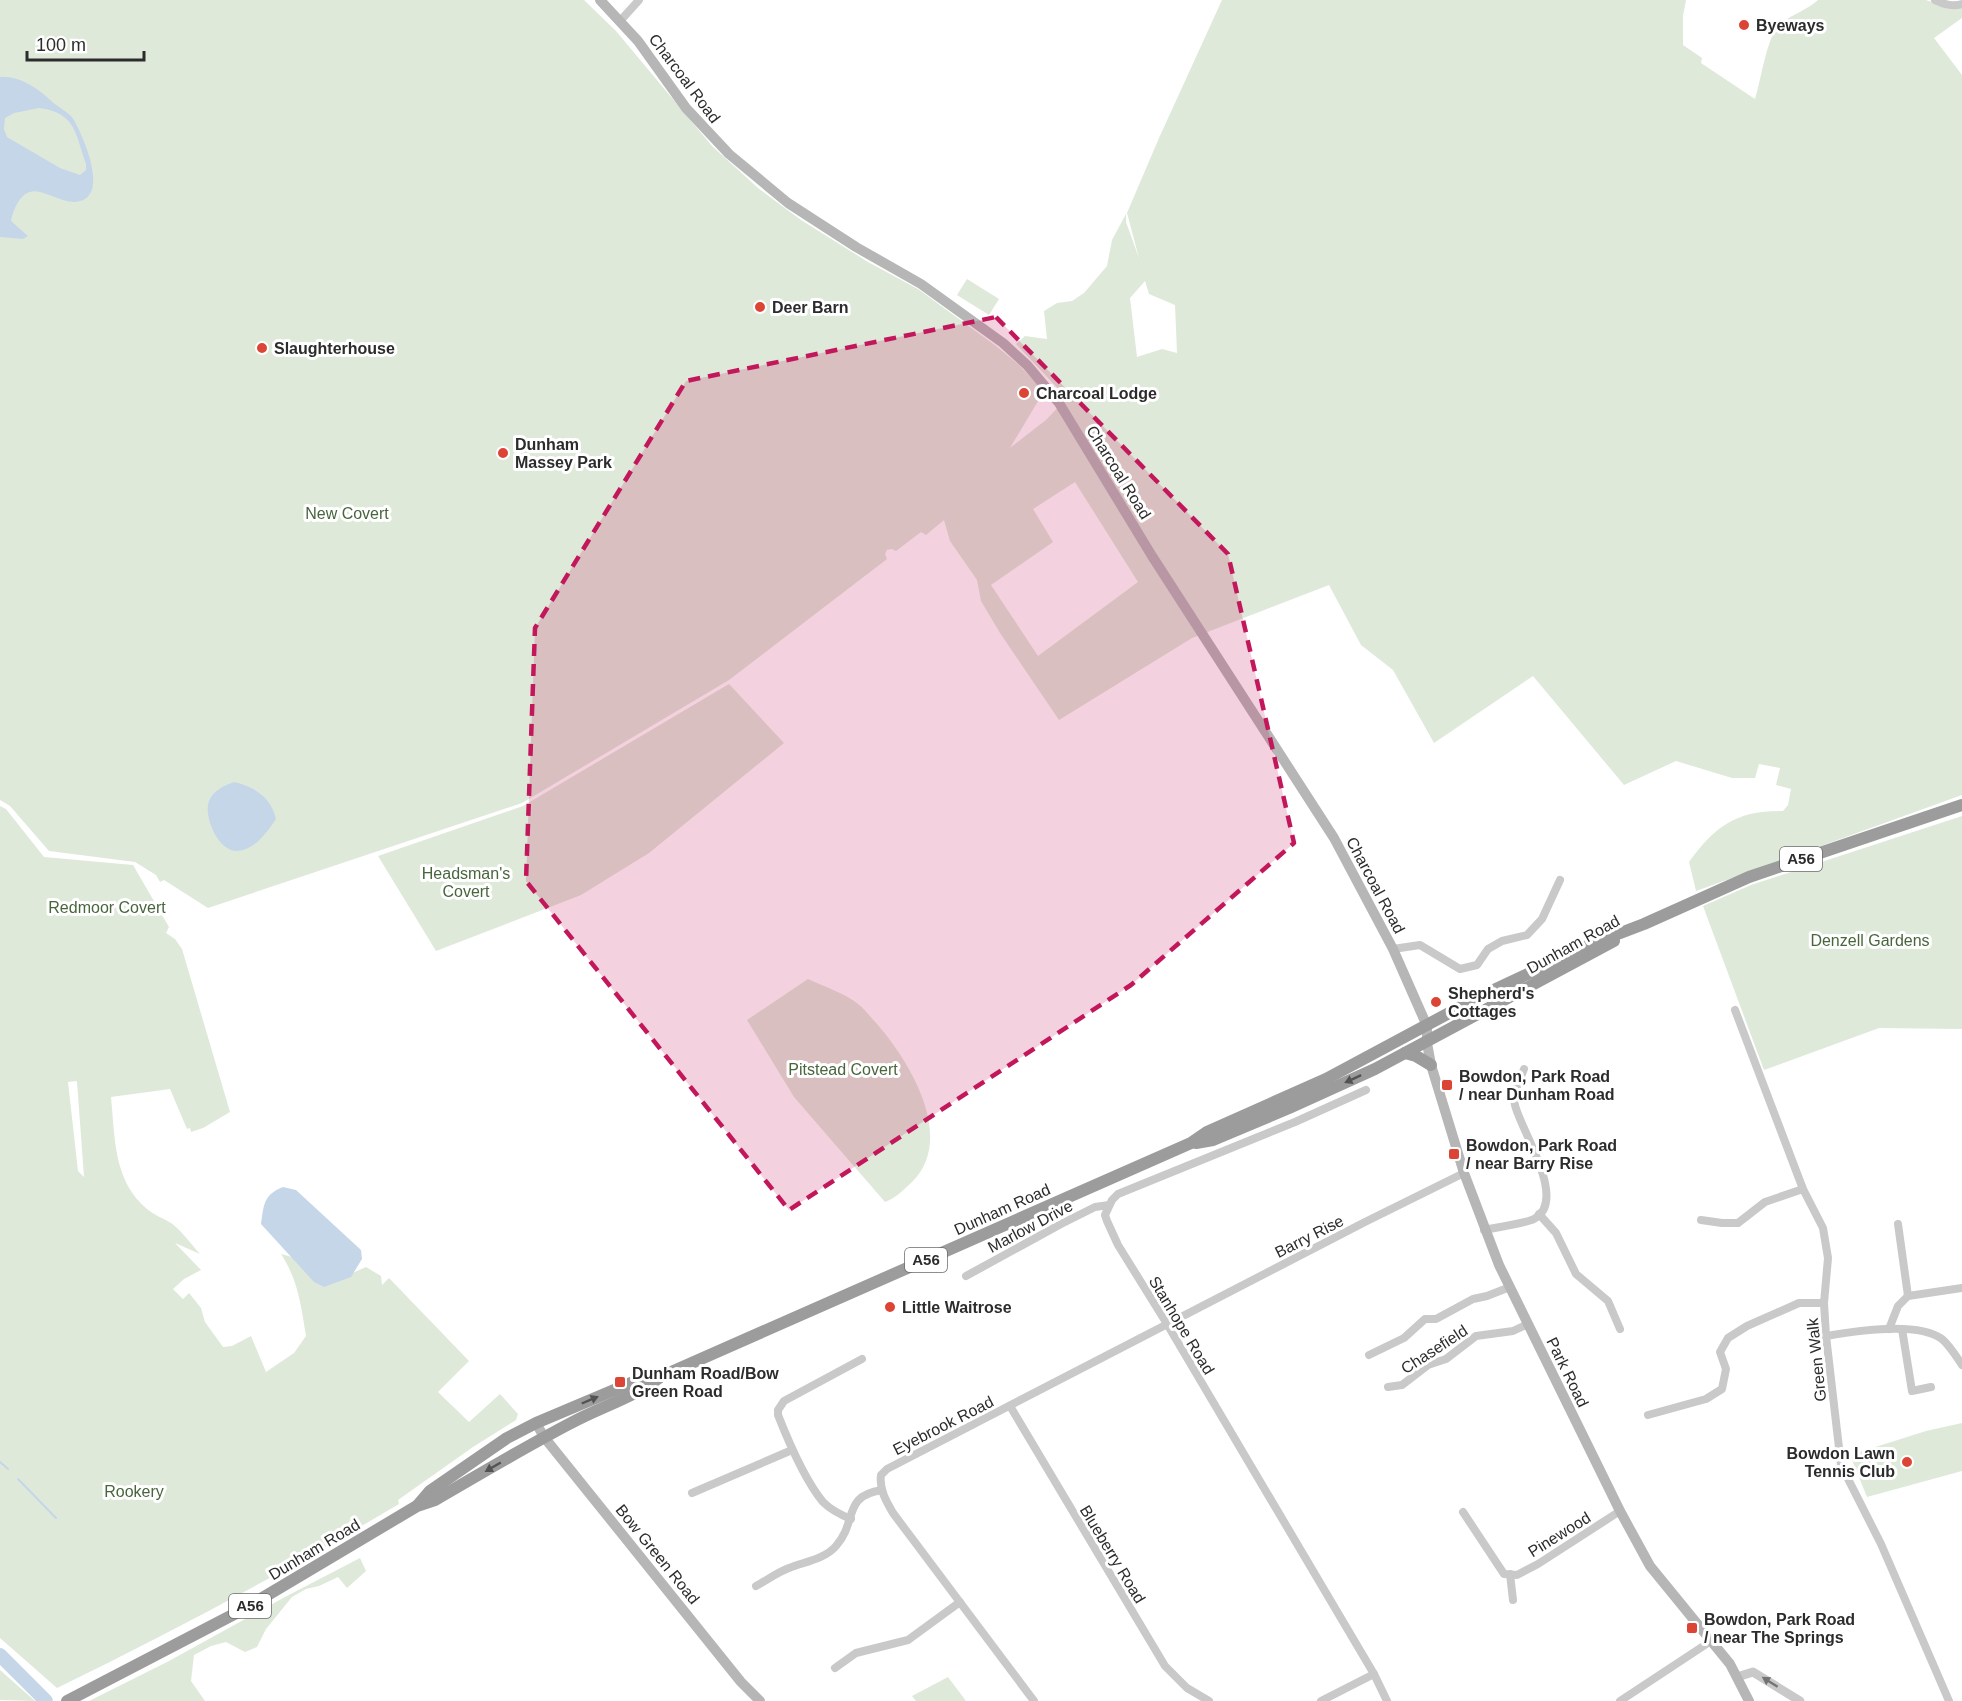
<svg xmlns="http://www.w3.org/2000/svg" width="1962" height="1701" font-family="Arial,sans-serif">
  <rect width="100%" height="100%" fill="#fff"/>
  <g fill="#dfe9da" fill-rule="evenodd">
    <path d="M0 0H584L616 31 712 146 758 188 801 220 868 262 918 289 996 346 1018 364 1044 391 1010 448 1046 420 1067 398 1016 344 1025 336 1047 339 1044 311 1057 303 1072 301 1084 293 1107 266 1112 240 1126 214V222L1139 258 1127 213 1159 138 1222 0H1686L1683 16V45L1702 58 1701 63 1755 99C1761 81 1767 34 1781 23 1793 14 1807 10 1818 0H1926L1951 9 1962 7V18L1934 38 1962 75V795L1696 891 1689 862C1715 826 1737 810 1783 811L1788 805 1791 789 1776 785 1780 768 1759 764 1755 778H1732L1676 761 1624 785 1533 676 1434 743 1393 670 1361 645 1329 585 1192 638 1059 720 1000 633 981 601 977 580 950 541 944 520 926 535 921 532 896 551 892 549 887 550 885 554 887 559 729 680 522 803 208 908 164 880 160 882 156 875 135 862 49 851 10 806 0 800ZM1145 281 1149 294 1175 305 1177 353 1162 349 1137 357 1130 298ZM1075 482 1138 582 1038 656 991 585 1053 542 1033 509Z"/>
    <path d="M967 279 999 299 989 315 957 295Z"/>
    <path d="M729 684 784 743 649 853 581 895 436 951 378 856 523 806Z"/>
    <path d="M0 806 6 809 44 857 133 865 169 927 166 933 175 939 182 949 230 1112 203 1128 191 1132 190 1128 187 1129 170 1089 111 1097C115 1136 113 1181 147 1209 154 1215 163 1218 171 1223 182 1231 191 1244 200 1254L175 1243 201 1270 184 1279 173 1289 183 1299 189 1293 201 1308 205 1322 223 1347 232 1346 251 1336 266 1372 294 1353 306 1336C301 1305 298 1280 281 1254L303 1260 339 1279 366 1267 381 1276 382 1285 389 1278 469 1361 438 1392 469 1422 500 1394 518 1414 516 1420 473 1447 398 1500 399 1504C288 1570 174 1631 57 1688L0 1638ZM76 1081 77 1082 84 1177 78 1171 68 1082Z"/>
    <path d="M1962 816V1029L1879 1028 1764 1070 1703 906 1751 885Z"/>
    <path d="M808 979C823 986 846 994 858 1004 865 1009 871 1018 877 1024 910 1062 957 1139 911 1183 902 1191 896 1198 885 1202L794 1097 747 1020Z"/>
    <path d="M1962 1423V1471L1867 1497 1850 1455 1926 1431Z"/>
    <path d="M360 1558 366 1571 347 1588 338 1577 319 1586 306 1589 292 1597 266 1629 257 1647 245 1652 226 1642 211 1646 194 1655 191 1681 205 1701H89L169 1661 285 1597Z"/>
    <path d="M0 1670 35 1701 0 1700Z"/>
    <path d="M948 1677 966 1701H916L912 1696Z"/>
  </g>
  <g fill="#c6d6e9" fill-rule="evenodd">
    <path d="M0 77C17 75 38 88 49 99 57 107 68 111 74 120 84 138 112 201 74 202 59 202 41 188 30 192 19 195 13 211 11 221L28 236 23 239 0 237ZM39 108C76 113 75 133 86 164V170L80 175 60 168 7 137 4 129 5 118 14 113Z"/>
    <path d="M234 782C255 787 271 797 276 819 267 832 256 849 238 851 219 853 203 817 209 801 213 790 224 786 234 782Z"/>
    <path d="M283 1187 296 1190 361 1250 362 1259 351 1277 324 1287 314 1282 261 1224C264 1205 263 1195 283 1187Z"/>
  </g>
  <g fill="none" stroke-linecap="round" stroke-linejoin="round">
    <g stroke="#c6d6e9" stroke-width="2">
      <path d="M0 1462 8 1469"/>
      <path d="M18 1479 56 1518"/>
    </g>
    <path stroke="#c6d6e9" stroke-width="14" d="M0 1655 46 1701"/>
    <g stroke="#c9c9c9" stroke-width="8">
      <path d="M1935 0C1944 4 1952 7 1962 4"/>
      <path d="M621 20 639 0"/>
      <path d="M1393 949 1420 945 1460 969 1477 965 1488 949 1502 941 1527 935 1542 919 1560 880"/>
      <path d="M1735 1010 1803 1189 1823 1228 1828 1258 1824 1303 1826 1336 1841 1465 1881 1544 1949 1701"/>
      <path d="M1366 1090 1295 1122 1118 1194 1112 1200 1105 1215 1107 1221 1118 1245 1167 1324 1374 1674 1387 1701"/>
      <path d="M1539 1214 1556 1233 1576 1274 1608 1301 1620 1329"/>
      <path d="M1701 1220 1722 1223H1738L1765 1202 1803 1189"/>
      <path d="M1898 1224 1908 1296"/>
      <path d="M1484 1230C1497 1227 1524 1224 1534 1219 1569 1201 1520 1129 1515 1105 1512 1093 1520 1080 1524 1069"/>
      <path d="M966 1276 1061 1224 1095 1207 1109 1205"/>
      <path d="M1889 1329 1898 1306 1908 1296 1962 1288"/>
      <path d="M1902 1329 1912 1391 1931 1387"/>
      <path d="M1826 1336C1855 1331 1917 1321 1942 1339 1950 1346 1956 1356 1962 1365"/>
      <path d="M1369 1355 1404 1338 1425 1319H1436L1473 1299 1487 1296 1510 1287"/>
      <path d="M1388 1387 1402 1385 1428 1365 1446 1359 1476 1336 1513 1331 1528 1324"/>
      <path d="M1010 1406 1165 1666 1187 1688 1209 1701"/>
      <path d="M1648 1415 1706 1399 1722 1389 1726 1369 1720 1352 1728 1338 1747 1326 1799 1303H1824"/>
      <path d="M692 1493 792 1450"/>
      <path d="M1463 1512 1504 1574 1517 1575 1538 1564 1620 1511"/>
      <path d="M851 1519C841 1515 831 1510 823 1502 804 1479 789 1443 778 1415V1410L784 1401 862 1359"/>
      <path d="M1510 1574 1513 1600"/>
      <path d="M756 1586C767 1580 778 1572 789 1568 804 1562 825 1559 836 1546 858 1521 842 1496 882 1490"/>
      <path d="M835 1668 856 1653 908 1640 960 1602"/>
      <path d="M1034 1701 893 1513C886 1501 879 1489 881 1475L887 1469 1365 1222 1464 1173"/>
      <path d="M1321 1701 1374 1674"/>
      <path d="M1620 1701 1711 1641"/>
    </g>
    <path stroke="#c9c9c9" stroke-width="9" d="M1737 1677 1753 1672 1800 1701"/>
    <g stroke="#b6b6b6" stroke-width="10">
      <path d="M600 0 638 41 686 108 729 154 788 203 856 247 921 284 1003 343 1027 365 1059 403 1152 556 1334 838 1393 949 1427 1026V1043L1431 1065 1464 1173 1499 1265 1620 1511 1650 1566 1730 1664 1749 1701"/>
      <path d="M536 1423 544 1437 741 1682 760 1701"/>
    </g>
    <g stroke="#9c9c9c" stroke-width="12">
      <path d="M1405 1053 1416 1056 1431 1065"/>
      <path d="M1196 1143 1213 1140 1289 1108 1375 1069 1614 941"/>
      <path d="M418 1505 430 1491 507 1438 536 1423 645 1377H660"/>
      <path d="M67 1701 244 1609 417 1506 435 1500C480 1474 525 1447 571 1423 600 1407 635 1397 660 1377L1191 1143 1207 1132 1326 1079 1479 997 1589 945 1644 924 1749 877 1962 805"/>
    </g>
  </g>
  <defs><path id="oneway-solid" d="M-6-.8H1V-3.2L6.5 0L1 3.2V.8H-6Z" transform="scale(1.5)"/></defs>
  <g fill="#535353">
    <use href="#oneway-solid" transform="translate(1353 1079) rotate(155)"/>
    <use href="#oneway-solid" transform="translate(590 1400) rotate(-23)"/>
    <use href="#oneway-solid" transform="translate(493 1467) rotate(150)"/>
  </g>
  <use fill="#737373" href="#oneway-solid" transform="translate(1770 1682) rotate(-148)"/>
  <path fill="#c2185b" fill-opacity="0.2" stroke="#c2185b" stroke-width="4.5" stroke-dasharray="12 8" stroke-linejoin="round" d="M996 317 1228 554 1294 843 1131 985 789 1210 526 881 535 628 686 381Z"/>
  <g fill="#dc4535" stroke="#fff" stroke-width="2">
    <circle cx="1744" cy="25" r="6"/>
    <circle cx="760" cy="307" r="6"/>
    <circle cx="262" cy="348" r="6"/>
    <circle cx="1024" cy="393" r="6"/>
    <circle cx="503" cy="453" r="6"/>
    <circle cx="1436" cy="1002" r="6"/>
    <rect x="1441" y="1079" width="12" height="12" rx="3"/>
    <rect x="1448" y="1148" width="12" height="12" rx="3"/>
    <circle cx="890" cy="1307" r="6"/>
    <rect x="614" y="1376" width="12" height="12" rx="3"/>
    <circle cx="1907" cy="1462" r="6"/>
    <rect x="1686" y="1622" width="12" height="12" rx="3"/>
  </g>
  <g text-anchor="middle" stroke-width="6" stroke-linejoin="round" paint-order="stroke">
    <g fill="#fff" stroke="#6b6b6b" stroke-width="1.5">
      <rect x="1780" y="847" width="42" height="24" rx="4.5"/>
      <rect x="905" y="1248" width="42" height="24" rx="4.5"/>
      <rect x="229" y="1594" width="42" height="24" rx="4.5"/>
    </g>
    <g font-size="15" font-weight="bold" fill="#2c2c2c">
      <text x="1801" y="864">A56</text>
      <text x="926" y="1265">A56</text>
      <text x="250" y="1611">A56</text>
    </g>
    <g font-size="16" font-weight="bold" fill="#2c2c2c" stroke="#fff" text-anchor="start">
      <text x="1756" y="31">Byeways</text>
      <text x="772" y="313">Deer Barn</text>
      <text x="274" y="354">Slaughterhouse</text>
      <text x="1036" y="399">Charcoal Lodge</text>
      <text x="515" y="450">Dunham<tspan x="515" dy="18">Massey Park</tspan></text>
      <text x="1448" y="999">Shepherd's<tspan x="1448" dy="18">Cottages</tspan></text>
      <text x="1459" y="1082">Bowdon, Park Road<tspan x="1459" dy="18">/ near Dunham Road</tspan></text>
      <text x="1466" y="1151">Bowdon, Park Road<tspan x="1466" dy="18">/ near Barry Rise</tspan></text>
      <text x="902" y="1313">Little Waitrose</text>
      <text x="632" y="1379">Dunham Road/Bow<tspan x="632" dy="18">Green Road</tspan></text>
      <text x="1895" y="1459" text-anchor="end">Bowdon Lawn<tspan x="1895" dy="18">Tennis Club</tspan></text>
      <text x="1704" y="1625">Bowdon, Park Road<tspan x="1704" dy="18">/ near The Springs</tspan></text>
    </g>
    <g font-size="16" fill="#2c2c2c" stroke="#fff">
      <text transform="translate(685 78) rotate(53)" y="6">Charcoal Road</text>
      <text transform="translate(1119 472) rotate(58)" y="6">Charcoal Road</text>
      <text transform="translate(1376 885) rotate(62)" y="6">Charcoal Road</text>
      <text transform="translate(1573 944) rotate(-29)" y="6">Dunham Road</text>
      <text transform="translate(1002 1209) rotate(-24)" y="6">Dunham Road</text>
      <text transform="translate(1030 1226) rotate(-28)" y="6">Marlow Drive</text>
      <text transform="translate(1309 1236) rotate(-27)" y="6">Barry Rise</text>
      <text transform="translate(1182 1325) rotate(59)" y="6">Stanhope Road</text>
      <text transform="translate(1434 1349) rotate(-33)" y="6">Chasefield</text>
      <text transform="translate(1816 1360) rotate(-96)" y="6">Green Walk</text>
      <text transform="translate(1568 1372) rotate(64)" y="6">Park Road</text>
      <text transform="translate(943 1425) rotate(-27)" y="6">Eyebrook Road</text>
      <text transform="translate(1559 1534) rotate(-32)" y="6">Pinewood</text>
      <text transform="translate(314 1549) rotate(-31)" y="6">Dunham Road</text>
      <text transform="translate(658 1554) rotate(51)" y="6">Bow Green Road</text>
      <text transform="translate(1113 1554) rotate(59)" y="6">Blueberry Road</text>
    </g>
    <g font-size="16" fill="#48653c" stroke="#fff">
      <text x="347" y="519">New Covert</text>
      <text x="466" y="879">Headsman's<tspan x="466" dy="18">Covert</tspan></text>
      <text x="107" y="913">Redmoor Covert</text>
      <text x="1870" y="946">Denzell Gardens</text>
      <text x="843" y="1075">Pitstead Covert</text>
      <text x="134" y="1497">Rookery</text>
    </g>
  </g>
  <path d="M27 51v9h117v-9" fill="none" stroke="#2c2c2c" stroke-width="3"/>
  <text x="36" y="51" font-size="18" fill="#2c2c2c" stroke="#ffffff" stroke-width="4.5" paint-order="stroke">100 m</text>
</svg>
